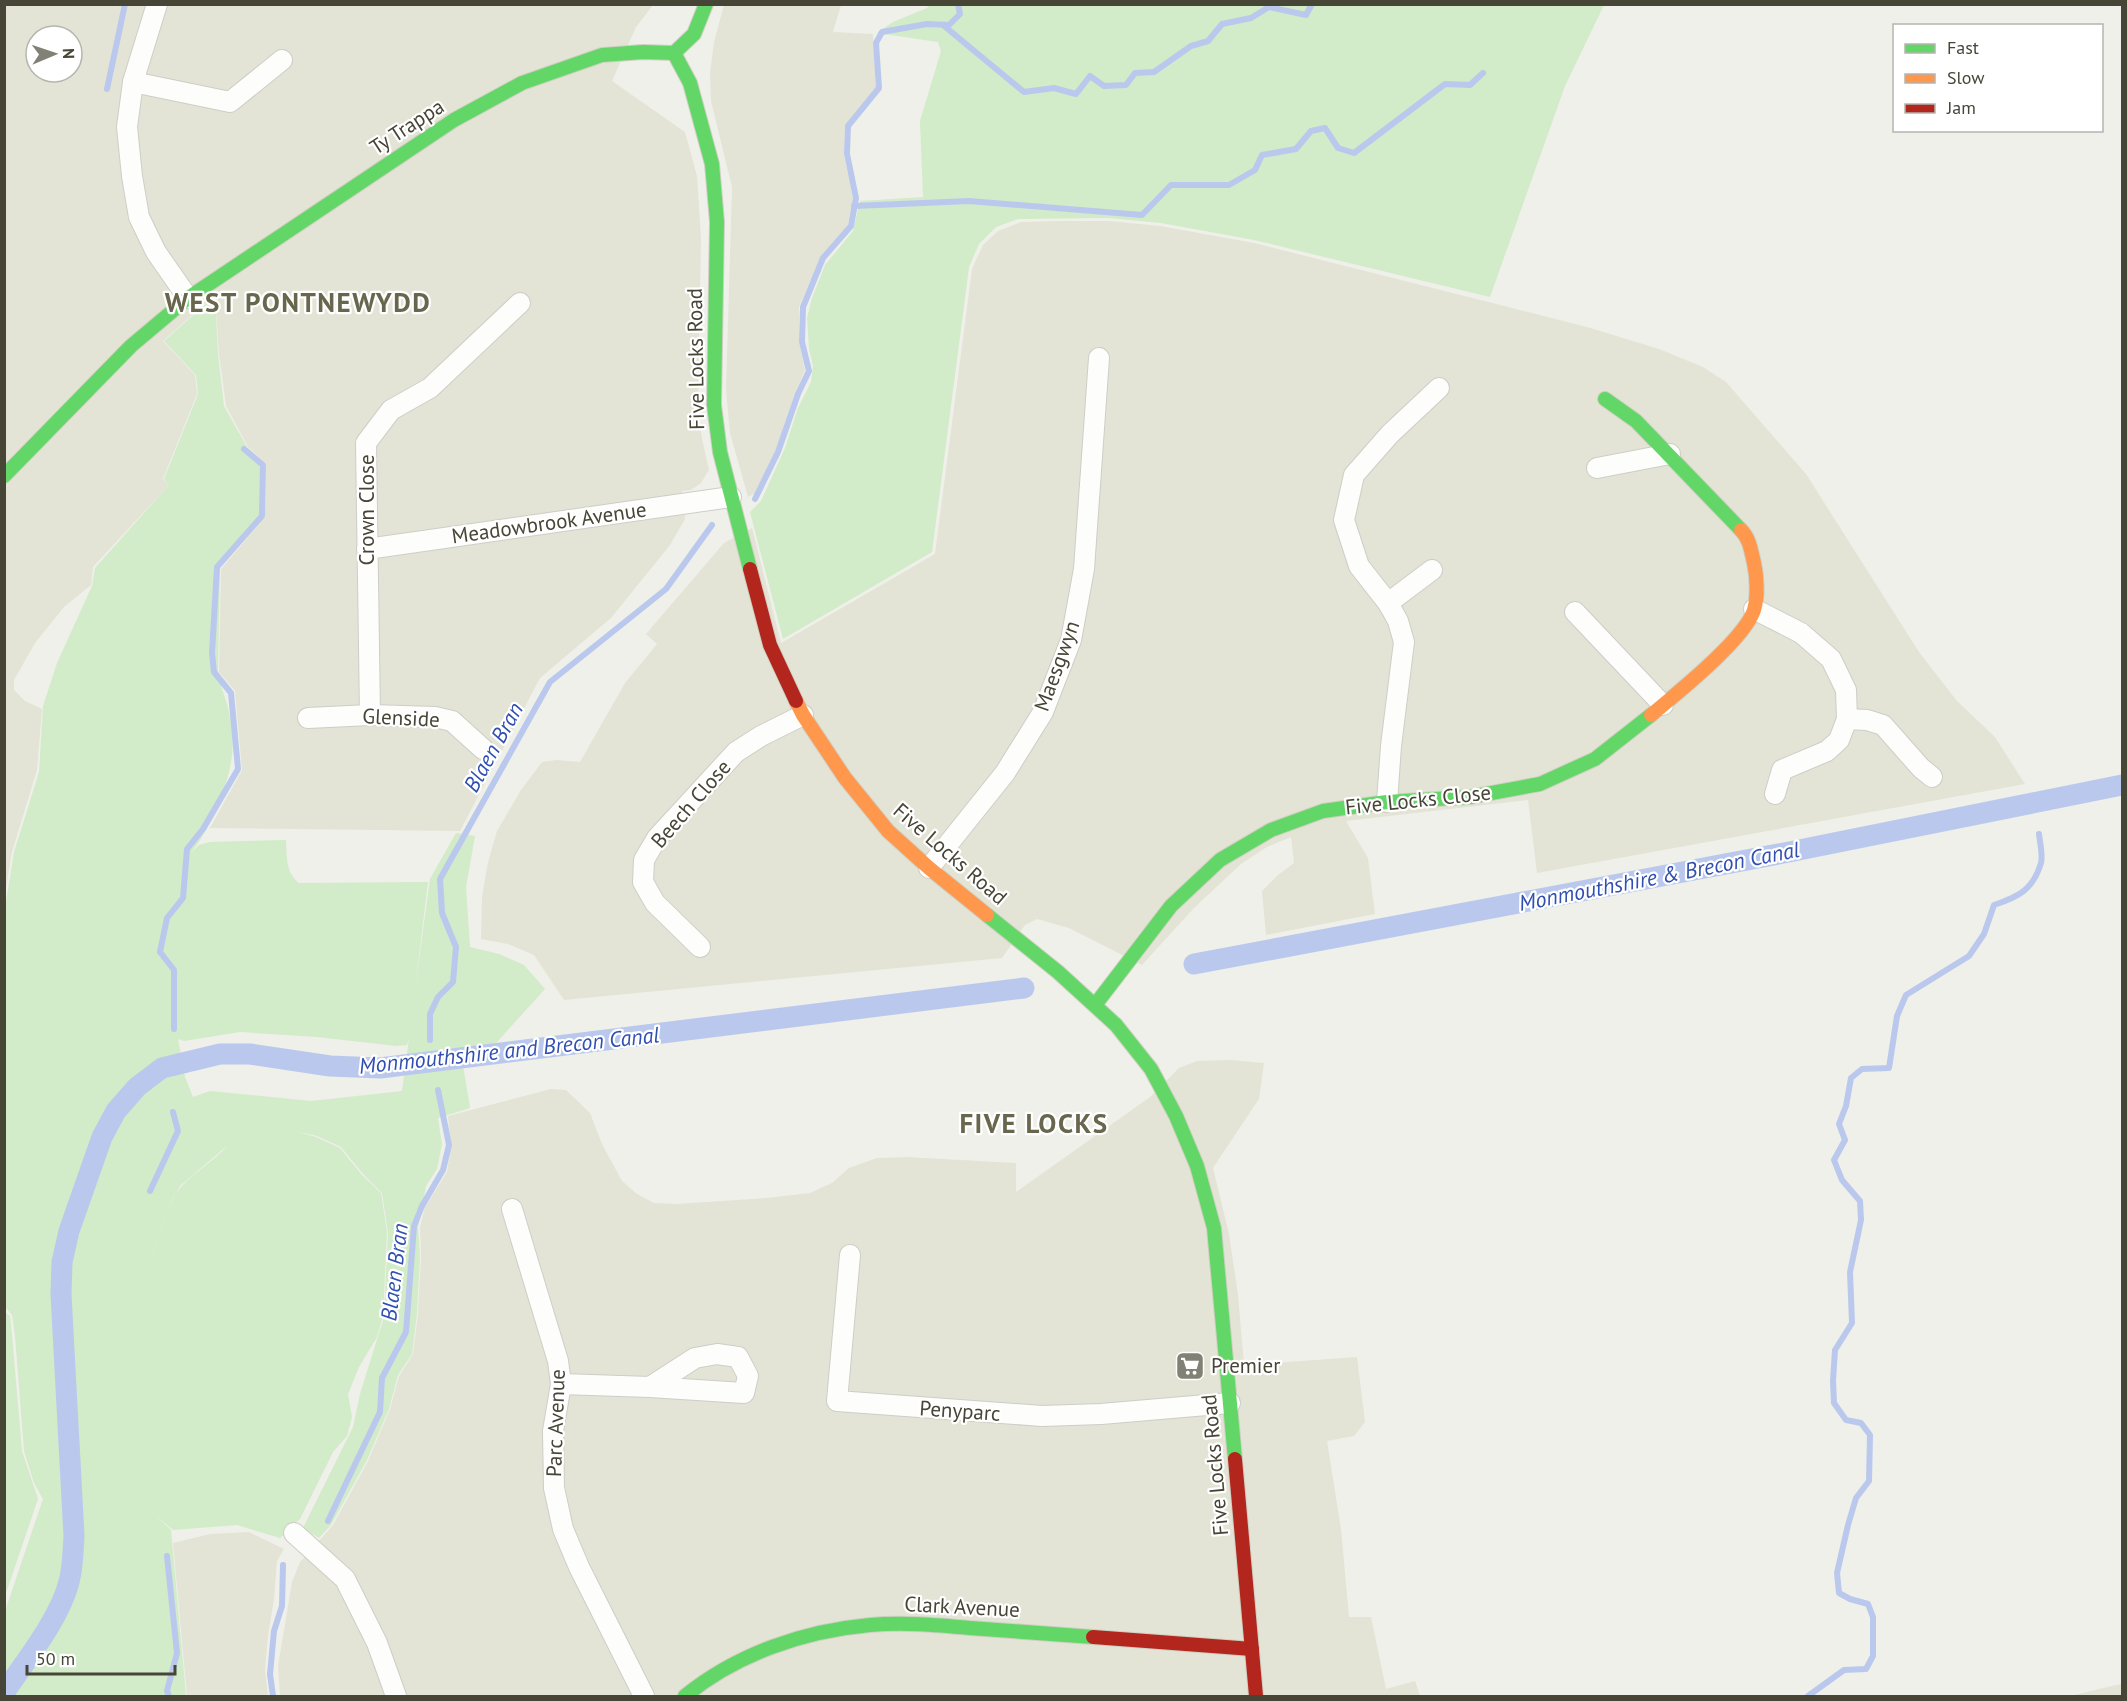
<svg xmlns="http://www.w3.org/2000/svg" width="2127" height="1701" font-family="'PT Sans',sans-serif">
  <rect width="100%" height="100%" fill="#eff0e9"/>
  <g fill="#e3e4d6" fill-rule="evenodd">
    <path d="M5 5H653L636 27 612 81 685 132 697 176 701 239 698 409 702 439 709 470 701 483 691 490 682 491 685 519 670 545 611 618 540 678 460 831 210 828 242 770 235 691 219 672 221 569 265 517 266 464 248 447 226 406 219 354 215 295 163 341 195 375 197 394 163 479 169 485 93 567 91 585 64 607 35 643 14 680V690L25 701 42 709 37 770 12 852 5 894ZM36 36H72V72H36Z"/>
    <path d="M724 5H841L833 32 873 34 876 87 865 104 845 125 844 156 853 198 848 225 821 257 799 307V342L805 370 794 396 776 450 755 493 748 497 730 433 726 390 732 187 711 101 710 73 714 42Z"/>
    <path d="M1057 221H1110L1160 226 1254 243 1587 327 1659 349 1703 367 1726 382 1806 474 1919 652 1957 701 1995 737 2025 784 1537 873 1528 800 1346 821 1368 858 1375 914 1266 935 1262 891 1278 875 1294 863 1291 837 1267 847 1241 864 1194 908 1142 965 1069 928 1037 919 1025 925 1002 958 564 1000 534 955 508 944 481 939 482 897 488 862 497 831 521 790 542 762 557 760 580 762 625 683 657 644 646 634 724 543 752 528 781 643 935 554 972 269 983 245 998 231 1021 222Z"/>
    <path d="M1231 1060 1264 1063 1259 1099 1213 1168 1229 1234 1238 1295 1244 1365 1357 1357 1365 1422 1354 1436 1327 1441 1341 1529 1349 1617H1371L1386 1689 1415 1681 1420 1696H280L278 1666 292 1582 300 1562 333 1525 368 1461 390 1409 399 1376 413 1354 418 1313 421 1256 420 1227 425 1207 447 1172 451 1147 448 1116 551 1089 566 1090 590 1113 602 1144 622 1181 637 1194 654 1203 676 1204 766 1198 810 1193 832 1183 849 1168 877 1158 907 1157 1016 1163V1192L1150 1097 1179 1068 1197 1061Z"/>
    <path d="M249 1532 284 1549 277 1561 274 1599 268 1636 265 1670 268 1696H187L173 1543 210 1534Z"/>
    <path d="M2122 1684V1696H2070L2116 1685Z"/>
  </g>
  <g fill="#d2ebc9" fill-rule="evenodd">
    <path d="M930 4H1604V5L1565 86 1490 297 1254 240 1161 223 1108 218 1018 219 996 227 979 244 969 267 932 552 783 639 750 512 761 501 785 448 798 408 811 382 813 366 809 349 807 318 812 298 825 265 853 231 860 201 923 197 920 121 941 51 938 42 877 33 893 22 927 8Z"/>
    <path d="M215 296 218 354 224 406 247 447 265 464 264 517 220 568 218 672C220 685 225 696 228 708 231 721 234 741 232 755 229 785 210 829 191 853L199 845 210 842 286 840C287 856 285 872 299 883L428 882 415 989 430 879 456 833 475 836 466 887 470 947 499 954 524 965 545 989 496 1043 461 1053 470 1108 438 1118 442 1144 437 1169 426 1186 418 1227 420 1256 417 1313 412 1354 398 1375 389 1409 367 1460 331 1525 319 1538 303 1528 353 1427 360 1394 384 1317 388 1233 382 1193 363 1174 341 1147 317 1136 294 1131 316 1137 340 1148 362 1175 381 1193 387 1232 383 1316 377 1337 359 1367 348 1394 352 1417 347 1436 333 1452 300 1519 280 1538 237 1525 173 1530 155 1515 171 1530 186 1696H5V1611L43 1499 34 1483 24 1451 15 1336 12 1315 5 1307V908L14 852 39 772 43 706 57 663 92 586 95 568 169 485 164 479 198 394 196 375 164 341ZM240 1032 317 1037 397 1046 407 1045 409 1038 402 1091 311 1101 210 1091 193 1097 185 1077 178 1039 184 1041ZM227 1146C214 1161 196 1171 182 1186 165 1204 160 1237 151 1259L167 1211 180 1186Z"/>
    <path d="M4 1311 10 1316 12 1335 22 1451 38 1499 5 1596Z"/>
  </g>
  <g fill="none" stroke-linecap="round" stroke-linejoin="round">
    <g stroke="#bac8ed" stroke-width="6">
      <path d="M943 25 1024 92 1054 88 1076 94 1090 76 1104 86 1126 85 1135 73 1154 72 1191 46 1208 41 1222 24 1251 18 1269 7 1306 15 1312 4"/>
      <path d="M107 89 125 4"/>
      <path d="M854 206 969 201 1142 215 1171 185H1229L1255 170 1262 155 1296 149 1311 131 1325 128 1338 148 1354 153 1445 84 1470 85 1483 73"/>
      <path d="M755 499 778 452 798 394 809 371 802 342 803 307 823 258 851 226 856 198 847 154 848 126 879 88 876 43 882 32 927 24 949 25 960 14 958 4"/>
      <path d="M174 1029V970L160 952 167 918 183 898 187 849 203 829 238 769 231 693 214 672 212 653 217 567 262 516 263 465 244 449"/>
      <path d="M430 1040V1014L438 997 453 982 456 947 442 913 440 879 550 682 666 589 712 525"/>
      <path d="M150 1191 178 1131 173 1112"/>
      <path d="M328 1521 380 1412 382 1378 406 1332 414 1226 422 1206 443 1170 449 1145 438 1090"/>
      <path d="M167 1556 177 1653 167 1691 169 1696"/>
      <path d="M273 1696 270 1674 274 1631 282 1606 283 1565"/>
      <path d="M1808 1696 1844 1670 1866 1669 1873 1656V1617L1868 1604 1850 1599 1839 1593 1837 1573 1848 1525 1856 1498 1869 1481 1870 1435 1861 1423 1846 1420 1834 1403 1833 1381 1835 1350 1852 1323 1850 1272 1861 1220 1860 1201 1842 1180 1834 1160 1845 1140 1839 1124 1846 1106 1851 1078 1862 1069 1889 1068 1897 1016 1906 995 1969 956 1984 934 1994 905C2018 897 2033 890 2041 863 2043 855 2040 843 2039 834"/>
    </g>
    <g stroke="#bac8ed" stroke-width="21">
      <path d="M1194 964 1789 852 2122 785"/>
      <path d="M4 1693C26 1660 59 1620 69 1582 73 1567 73 1551 74 1536L61 1294 62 1262 69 1231 102 1137 116 1111 137 1087 162 1068 220 1054H250L330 1066 380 1068 1024 988"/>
    </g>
    <g stroke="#cdcec7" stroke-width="22">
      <g id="street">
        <path d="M157 4 133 82 127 127 132 176 139 217 156 252 188 298"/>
        <path d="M133 82 230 102 282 60"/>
        <path d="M1597 468 1670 454"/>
        <path d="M367 549 731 497"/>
        <path d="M1388 603 1432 570"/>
        <path d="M1754 609 1801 633 1831 659 1846 690 1847 719 1839 740 1827 751 1782 770 1775 794"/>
        <path d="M1575 612 1663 705"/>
        <path d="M370 715 366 443 391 410 430 388 520 303"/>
        <path d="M308 718 370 715 435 717 452 721 483 749"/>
        <path d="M1847 719 1867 720 1883 725 1921 768 1932 777"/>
        <path d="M1387 802 1391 746 1404 642 1398 621 1388 603 1359 566 1344 520 1354 475 1390 434 1439 388"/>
        <path d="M929 868 1005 773 1043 712 1071 640 1084 569 1099 358"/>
        <path d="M700 947 655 903 643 882 644 860 657 838 736 752 761 736 803 715"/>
        <path d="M512 1209 558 1361 561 1384 553 1431 554 1488 563 1529 579 1567 644 1696"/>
        <path d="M850 1255 837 1401 1042 1416 1101 1414 1230 1403"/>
        <path d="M561 1384 650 1387 744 1393 748 1376 738 1357 717 1354 695 1358 650 1387"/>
        <path d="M294 1533 345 1579 377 1643 396 1696"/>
      </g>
    </g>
    <g stroke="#cfd0c2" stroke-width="16">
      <g id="fast">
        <path d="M674 53 690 83 712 164 717 222 714 405 720 452 750 569"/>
        <path d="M674 53 694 34 706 4"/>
        <path d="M1605 399 1636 421 1741 530"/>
        <path d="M4 476 131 346 188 298 454 120 522 83 602 55 643 52 674 53"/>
        <path d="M987 915 1058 972 1116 1025 1151 1069 1176 1116 1197 1166 1214 1228 1235 1459"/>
        <path d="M1095 1005 1171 906 1220 860 1271 830 1323 811 1387 802 1470 797 1540 784 1595 759 1651 715"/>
        <path d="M685 1696C737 1654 803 1631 870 1625 903 1622 937 1625 970 1628 1011 1631 1052 1634 1093 1637"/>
      </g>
    </g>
    <g stroke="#cfd0c2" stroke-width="16">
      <g id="slow">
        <path d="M796 701 803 715 845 778 888 831 929 868 987 915"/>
        <path d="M1651 715C1676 694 1745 639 1754 610 1758 597 1757 576 1754 563 1751 551 1750 539 1741 530"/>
      </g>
    </g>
    <g stroke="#cfd0c2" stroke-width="16">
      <g id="jam">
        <path d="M750 569 770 645 796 701"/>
        <path d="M1235 1459 1256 1696"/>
        <path d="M1093 1637 1252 1649"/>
      </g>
    </g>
    <use href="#street" stroke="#fdfdfc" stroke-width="20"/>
    <use href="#fast" stroke="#63d668" stroke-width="14"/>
    <use href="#slow" stroke="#ff974d" stroke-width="14"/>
    <use href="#jam" stroke="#b3261e" stroke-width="14"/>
  </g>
  <defs>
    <g id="supermarket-square" transform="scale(1.5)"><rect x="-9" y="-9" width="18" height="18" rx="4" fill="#818175" stroke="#fff"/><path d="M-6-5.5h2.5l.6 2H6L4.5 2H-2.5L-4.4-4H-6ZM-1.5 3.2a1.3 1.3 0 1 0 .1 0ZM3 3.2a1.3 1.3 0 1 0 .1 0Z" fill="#fff"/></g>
  </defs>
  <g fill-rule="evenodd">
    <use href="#supermarket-square" x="1190" y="1366"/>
  </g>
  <g text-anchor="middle" stroke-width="4.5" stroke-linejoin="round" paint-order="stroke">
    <g font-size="21" fill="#464536" stroke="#fff">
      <text transform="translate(407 127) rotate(-33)" y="7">Ty Trappa</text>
      <text transform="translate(696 359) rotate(-91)" y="7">Five Locks Road</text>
      <text transform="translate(367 510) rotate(-90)" y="7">Crown Close</text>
      <text transform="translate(549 523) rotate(-8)" y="7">Meadowbrook Avenue</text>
      <text transform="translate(1057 666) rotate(-70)" y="7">Maesgwyn</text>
      <text transform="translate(401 718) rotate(3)" y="7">Glenside</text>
      <text transform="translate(1418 800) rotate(-6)" y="7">Five Locks Close</text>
      <text transform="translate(691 804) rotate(-49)" y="7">Beech Close</text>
      <text transform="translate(950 854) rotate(41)" y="7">Five Locks Road</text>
      <text transform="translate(960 1411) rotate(4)" y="7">Penyparc</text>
      <text transform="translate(556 1423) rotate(-88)" y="7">Parc Avenue</text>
      <text transform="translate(1215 1465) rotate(-95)" y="7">Five Locks Road</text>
      <text transform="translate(962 1607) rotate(3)" y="7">Clark Avenue</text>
    </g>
    <g font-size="21" fill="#464536" stroke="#fff" text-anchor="start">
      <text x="1211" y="1373">Premier</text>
    </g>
    <g font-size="22" font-style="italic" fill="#304fb0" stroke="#fff">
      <text transform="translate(493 747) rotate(-61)" y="8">Blaen Bran</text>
      <text transform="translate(1659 876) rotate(-11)" y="8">Monmouthshire &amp; Brecon Canal</text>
      <text transform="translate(509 1050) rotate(-6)" y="8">Monmouthshire and Brecon Canal</text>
      <text transform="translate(394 1272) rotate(-83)" y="8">Blaen Bran</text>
    </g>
    <g font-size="27" font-weight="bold" letter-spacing="1.5" fill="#68664d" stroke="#fff">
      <text x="298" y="312">WEST PONTNEWYDD</text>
      <text x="1034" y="1133">FIVE LOCKS</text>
    </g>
  </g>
  <rect width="2127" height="1701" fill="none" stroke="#464536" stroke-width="12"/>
  <rect x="1893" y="24" width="210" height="108" fill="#ffffff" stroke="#b5b5af" stroke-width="1.5"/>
  <rect x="1905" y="44" width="30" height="9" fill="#63d668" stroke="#b5b5af" stroke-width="1.5"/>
  <text x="1947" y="54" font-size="18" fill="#464536">Fast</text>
  <rect x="1905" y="74" width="30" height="9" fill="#ff974d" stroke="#b5b5af" stroke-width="1.5"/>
  <text x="1947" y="84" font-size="18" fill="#464536">Slow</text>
  <rect x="1905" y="104" width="30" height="9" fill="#b3261e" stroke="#b5b5af" stroke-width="1.5"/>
  <text x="1947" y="114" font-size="18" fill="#464536">Jam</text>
  <g transform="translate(54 54) rotate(88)"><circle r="28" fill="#ffffff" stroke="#b5b5af" stroke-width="1.5"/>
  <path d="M0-4.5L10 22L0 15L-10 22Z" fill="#818175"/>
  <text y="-9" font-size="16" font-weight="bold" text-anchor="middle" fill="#464536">N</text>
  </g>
  <path d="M27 1665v9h148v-9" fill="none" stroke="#464536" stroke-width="3"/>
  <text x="36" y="1665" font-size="18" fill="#464536" stroke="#ffffff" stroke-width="4.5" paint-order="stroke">50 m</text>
</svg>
